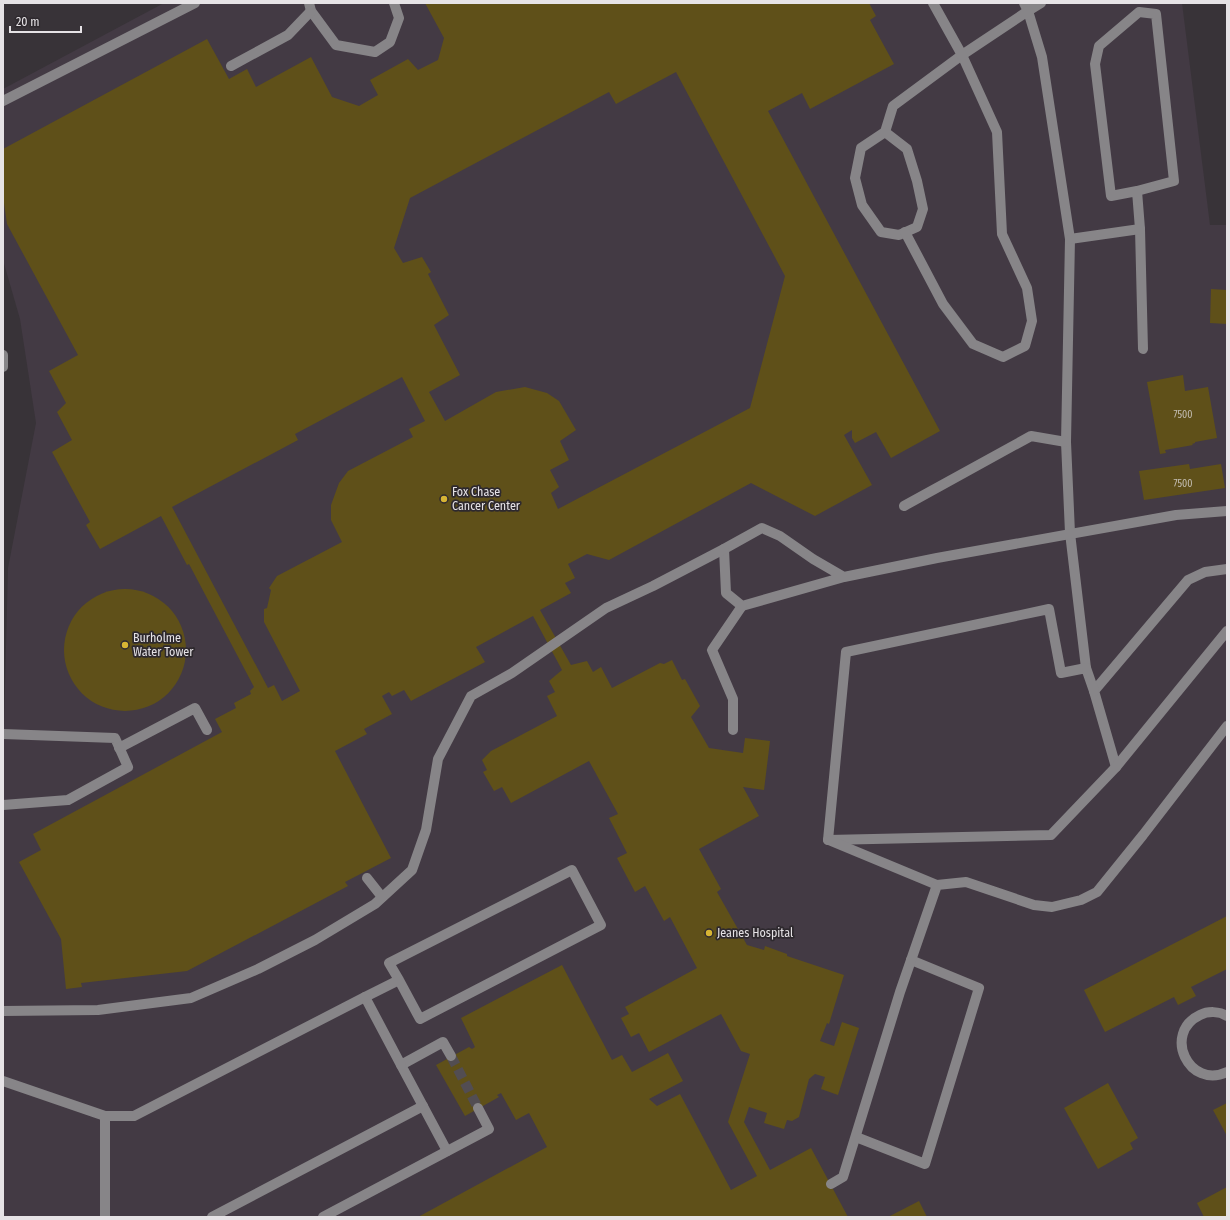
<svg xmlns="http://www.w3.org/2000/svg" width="1230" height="1220" font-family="'Fira Sans Condensed',sans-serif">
  <rect width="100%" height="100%" fill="#383338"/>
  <path fill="#433a44" d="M164 3H1182L1210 225H1227V1217H3V764L8 568 36 423 20 319 3 260V89Z"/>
  <g fill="#5f5019" fill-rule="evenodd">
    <path d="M425 3H869L876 16 870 20 894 64 810 109 802 93 768 111 940 431 891 458 876 432 855 443 852 438V430L844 435 872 485 815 516 751 483 609 560 587 554 568 564 575 578 565 583 571 593 540 610 571 665 587 661 593 672 601 667 612 688 660 663 664 664 672 660 682 680 685 679 700 706 691 717 709 748 743 753 745 738 770 741 764 790 743 787 759 816 699 849 721 889 717 892 747 945 764 950 765 946 787 954V956L844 975 829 1024 827 1023 820 1041 834 1046 842 1022 859 1028 838 1095 821 1089 825 1077 815 1074 809 1079 799 1117 792 1121 787 1120 784 1129 764 1123 767 1113 749 1107 744 1122 770 1170 811 1148 848 1217H418L547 1147 529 1113 516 1120 501 1093 497 1095 499 1097 465 1116 436 1065 469 1047 472 1049 475 1047 461 1018 562 965 612 1060 622 1055 632 1072 668 1053 683 1081 649 1099 657 1106 680 1094 731 1190 757 1176 728 1122 750 1054 741 1051 721 1014 649 1052 639 1033 631 1037 621 1018 629 1014 625 1007 697 968 670 917 664 921 645 886 635 892 617 858 627 853 609 818 618 814 589 761 511 803 502 787 494 791 483 772 487 770 482 760 491 751 557 716 547 696 555 692 549 681 562 670 533 616 476 647 485 662 411 701 404 690 392 696 389 692 382 696 392 714 364 729 367 734 335 751 391 858 345 882 348 886 187 971 81 983 82 987 66 989 61 939 19 862 41 850 33 834 222 732 215 719 236 708 234 703 251 694 250 691 254 687 189 564 187 565 161 516 100 549 86 525 90 522 52 452 72 440 57 412 66 403 49 371 78 355 7 224 3 196V149L207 39 229 79 247 69 256 87 311 57 332 97 359 106 378 95 370 80 408 59 418 70 438 60 444 38ZM676 72 785 276 750 408 558 509 551 493 559 487 550 470 569 460 560 441 576 430 559 401 547 393 525 387 496 392 445 421 429 392 460 375 434 325 449 315 428 274 431 272 422 257 403 263 394 248 410 198 609 92 616 104ZM402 377 425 421 409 429 413 437 348 471 339 483 331 505V520L342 542 277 576 269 588 271 590 267 608 264 609V622L300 691 282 701 274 685 268 688 172 507 298 440 295 434Z"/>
    <path d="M1211 289 1227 290V324L1210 323Z"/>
    <path d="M1183 375 1185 391 1208 387 1217 438 1195 442V443L1192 444 1193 445 1165 450 1166 453 1160 454 1147 382Z"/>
    <path d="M1189 464 1190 469 1221 464 1225 488 1144 500 1139 471Z"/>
    <circle cx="125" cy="650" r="61"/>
    <path d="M1227 916V969L1191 987 1196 996 1178 1005 1174 997 1105 1032 1084 990Z"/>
    <path d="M1108 1083 1138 1138 1130 1143 1133 1149 1098 1169 1064 1108Z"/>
    <path d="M1227 1103V1136L1213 1110Z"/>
    <path d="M1227 1187V1217H1204L1197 1203Z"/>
    <path d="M919 1201 927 1217H888Z"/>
  </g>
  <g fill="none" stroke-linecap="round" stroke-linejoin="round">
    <path stroke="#524d52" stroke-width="10" stroke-dasharray="10 5" stroke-linecap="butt" d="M451 1056 478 1108"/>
    <g stroke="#878588" stroke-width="10">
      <path d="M309 3 311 11 336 45 375 52 390 42 399 18 394 3"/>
      <path d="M1024 3 1028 11 1041 3"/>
      <path d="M231 66 288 35 311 11"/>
      <path d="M3 101 195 3"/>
      <path d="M885 132 907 149 917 181 923 209 917 227 899 235 881 232 862 205 855 178 861 148 885 132 893 106 962 55 1028 11 1042 57 1070 239 1066 442 1070 533 1086 668"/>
      <path d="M1140 229 1143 349"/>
      <path d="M905 232 943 304 973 344 1003 357 1025 346 1032 321 1027 288 1002 234 997 132 962 55 933 3"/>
      <path d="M1070 239 1140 229 1137 191 1174 181 1156 14 1139 12 1099 46 1095 64 1111 196 1137 191"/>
      <path d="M3 355V367"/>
      <path d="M904 506 1031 436 1066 442"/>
      <path d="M844 577 813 559 780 536 762 528 724 549 726 593 742 606 844 577 937 558 1176 515 1227 511"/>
      <path d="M733 730V699L712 650 742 606"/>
      <path d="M3 734 115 738 128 767 68 800 3 805"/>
      <path d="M119 748 195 708 207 730"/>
      <path d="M1116 767 1094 691 1188 580 1205 572 1227 569"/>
      <path d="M828 840 846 652 1049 609 1061 673 1086 668 1094 691"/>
      <path d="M828 840 1051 835 1116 767 1227 631"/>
      <path d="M831 841 937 885"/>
      <path d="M367 878 382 897"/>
      <path d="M365 997 399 980 389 963 572 870 601 925 420 1019 399 980"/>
      <path d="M3 1011 98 1010 191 998 258 969 315 940 375 904 412 870 426 830 438 759 471 696 512 673 606 608 653 586 724 549"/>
      <path d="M1227 1016C1219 1011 1208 1011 1200 1015 1162 1033 1189 1090 1227 1072"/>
      <path d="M3 1081 105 1116"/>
      <path d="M856 1137 925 1164 979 988 911 960"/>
      <path d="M447 1151 401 1065 443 1042 451 1056"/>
      <path d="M831 1184 843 1177 900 992 937 885 966 882 1034 905 1052 907 1081 900 1097 892 1143 835 1227 726"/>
      <path d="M105 1217V1116H134L365 997 401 1065"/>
      <path d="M212 1217 423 1106"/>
      <path d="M323 1217 489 1129 478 1108"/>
    </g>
  </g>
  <g fill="#d7b434" stroke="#2e292e" stroke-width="1.5">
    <circle cx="444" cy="499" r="4"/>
    <circle cx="125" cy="645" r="4"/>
    <circle cx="709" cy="933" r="4"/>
  </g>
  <g text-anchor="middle" stroke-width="3.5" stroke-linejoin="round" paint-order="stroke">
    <g font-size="10" fill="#c4beb3">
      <text x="1183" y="418">7500</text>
      <text x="1183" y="487">7500</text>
    </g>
    <g font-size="12" fill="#e6e3e6" stroke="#2e292e" text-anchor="start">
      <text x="452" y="496">Fox Chase<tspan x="452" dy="14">Cancer Center</tspan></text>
      <text x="133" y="642">Burholme<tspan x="133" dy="14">Water Tower</tspan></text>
      <text x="717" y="937">Jeanes Hospital</text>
    </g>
  </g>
  <rect width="1230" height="1220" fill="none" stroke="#e6e3e6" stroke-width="8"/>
  <path d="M10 26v6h71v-6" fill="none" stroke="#e6e3e6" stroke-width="2"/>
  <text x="16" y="26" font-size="12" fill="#e6e3e6" stroke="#2e292e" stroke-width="3" paint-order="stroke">20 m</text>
</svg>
